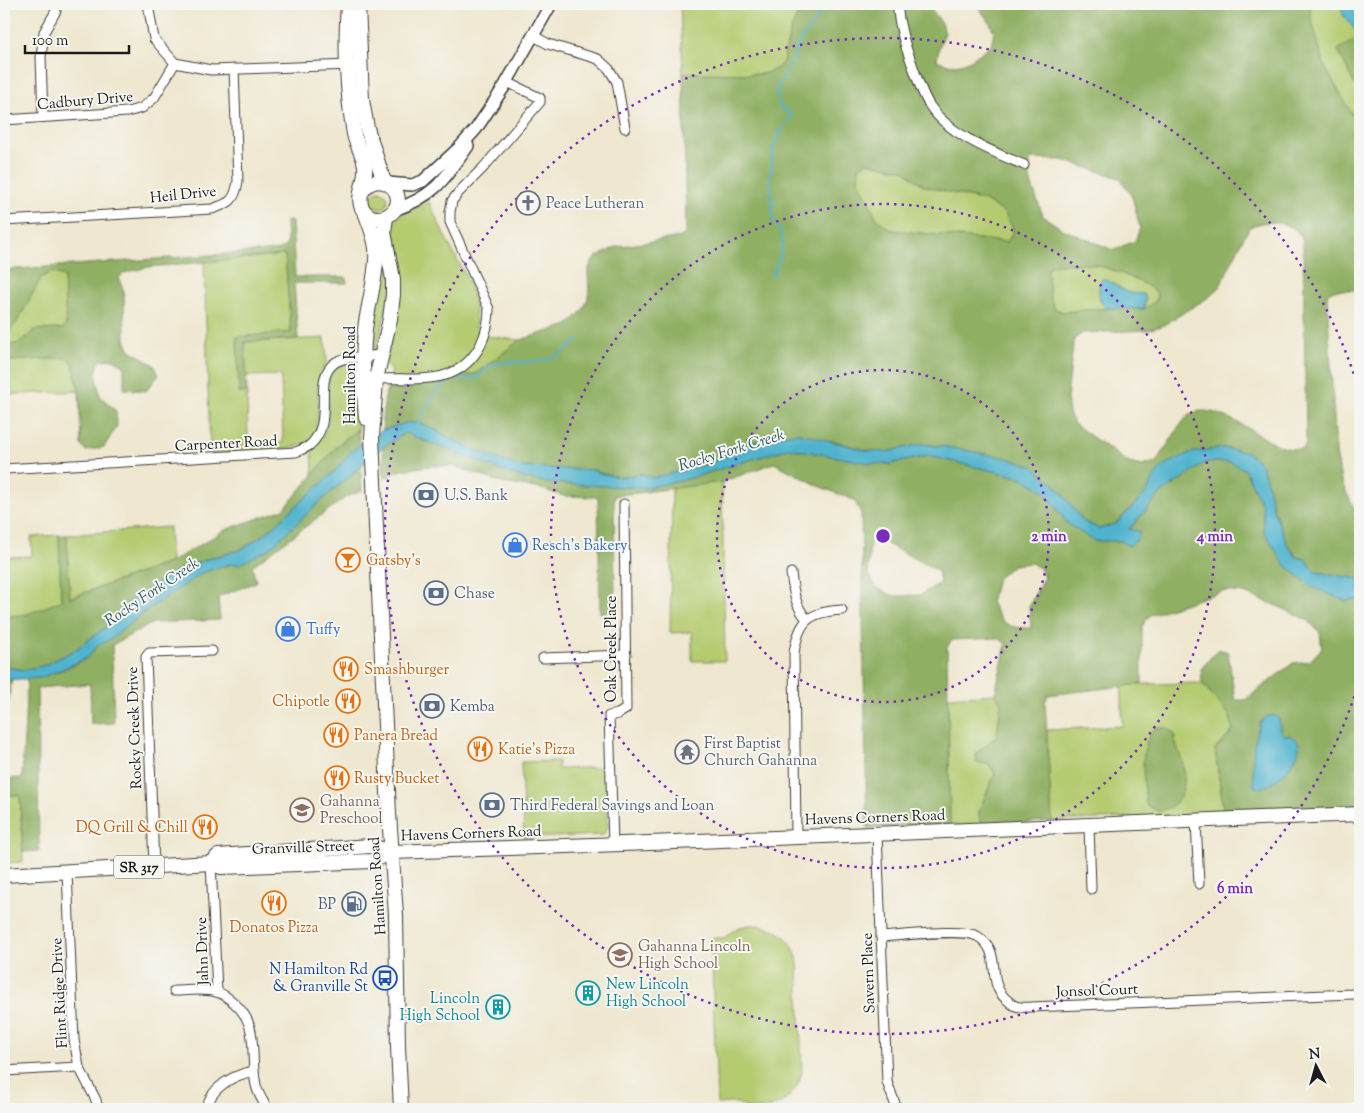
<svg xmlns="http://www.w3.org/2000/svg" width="1364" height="1113" font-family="'Sorts Mill Goudy',serif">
  <rect width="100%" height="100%" fill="#f6f6f2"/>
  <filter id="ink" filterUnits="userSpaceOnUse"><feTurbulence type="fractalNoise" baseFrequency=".02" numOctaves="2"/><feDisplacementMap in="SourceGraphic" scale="10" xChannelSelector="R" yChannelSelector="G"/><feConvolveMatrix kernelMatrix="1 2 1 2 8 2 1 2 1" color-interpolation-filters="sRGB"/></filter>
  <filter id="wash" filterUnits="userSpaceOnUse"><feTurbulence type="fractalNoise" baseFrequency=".0096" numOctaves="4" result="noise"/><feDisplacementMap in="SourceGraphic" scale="20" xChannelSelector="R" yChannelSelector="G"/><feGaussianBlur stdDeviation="1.12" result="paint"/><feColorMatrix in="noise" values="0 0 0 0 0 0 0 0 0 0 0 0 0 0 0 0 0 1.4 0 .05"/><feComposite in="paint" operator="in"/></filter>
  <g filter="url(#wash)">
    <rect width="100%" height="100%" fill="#efe7cf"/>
    <g fill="#b4cb70" stroke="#687446" fill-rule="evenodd">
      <path d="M680 4H802V6L790 32 783 62 776 69 763 74 683 73Z"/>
      <path d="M1304 4H1360V287Z"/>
      <path d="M866 162 904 170 924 186 985 201 1004 212 1014 230 1007 242 891 230 877 220 858 179 859 167Z"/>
      <circle cx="379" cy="200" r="9"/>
      <path d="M429 202 445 237 468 280 474 299 477 335 520 340 475 374 403 385 386 392 392 372 386 365 401 295 400 261 393 225 397 216Z"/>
      <path d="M384 224 392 285 376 352 370 353 377 225Z"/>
      <path d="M285 255 291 333 237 337 239 393 247 392 248 444 283 443 281 375 246 376 245 342 325 338 327 362C315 379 318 392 318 413 319 423 314 437 305 443 292 452 229 453 210 454L204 262Z"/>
      <path d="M1056 264C1069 264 1083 263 1096 265 1111 268 1147 283 1157 293L1156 301 1144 309 1146 297 1142 294 1128 293 1112 282 1099 300 1106 308 1064 312 1055 309 1050 298 1047 268Z"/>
      <path d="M51 272 64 275 66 325 62 329 35 330 20 343 6 346 10 361 67 358 73 363 79 391 4 395V336L17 322 41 278Z"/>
      <path d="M349 363 354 364 358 429 339 444 313 475 312 449 323 436 328 421V377L334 367Z"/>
      <path d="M722 482 725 661H692V632L670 633 672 488Z"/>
      <path d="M169 527 171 562 69 598 67 535Z"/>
      <path d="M59 535 61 601 28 614 4 617V557L32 556 31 537Z"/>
      <path d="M1202 683 1230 716 1233 730 1224 741 1215 749 1224 814 1052 821 1046 730 1122 726V686L1142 684ZM1156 727 1175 735V745L1181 759Z"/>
      <path d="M995 694 1001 702 997 736 989 763 995 774 979 810 980 825H950L948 697Z"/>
      <path d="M558 761V769L606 767 608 827 603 835 524 838 521 762Z"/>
      <path d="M4 795H20L23 862 4 863Z"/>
      <path d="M748 925C773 924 795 937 798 964L802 1072C796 1097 777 1111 751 1109 745 1109 742 1105 737 1103 731 1102 723 1104 717 1104L711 938H724L737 928Z"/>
    </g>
    <g fill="#8faf62" stroke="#56663f" fill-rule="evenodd">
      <path d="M802 4H923C935 10 941 21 945 33L939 47 937 60C961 72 972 59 991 45L994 32 990 23 976 4H1309L1312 21 1325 67 1360 128V290H1334L1328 293 1327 297 1336 452 1341 481 1360 521V579L1315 572 1306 559 1297 557 1287 543 1274 511 1268 485 1261 464 1247 452 1223 448 1189 453 1155 476 1147 492 1115 524 1099 529 1083 521 1058 488 1007 458 947 447 921 444 886 452 869 451 834 441 770 436 746 445 708 464 672 475 652 478 642 474 620 477 599 473 595 470 520 467 476 451 425 425 409 422 383 430 382 419 386 392 403 385 475 374 520 340 568 325 583 310 587 301 589 292 588 272 591 262 598 256 616 247 681 237 686 232 683 73 763 74 776 69 783 62 790 32ZM1030 159 1062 160 1120 178 1132 196 1140 228 1135 241 1113 250 1062 229 1043 216 1030 180ZM866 162 904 170 924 186 985 201 1004 212 1014 230 1007 242 891 230 877 219 858 179 859 167ZM1271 222C1288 225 1296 225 1303 242L1306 444 1302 449C1296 450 1290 449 1283 447 1261 440 1213 398 1189 415 1182 420 1163 453 1156 462L1142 466 1129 463 1074 424 1069 413 1067 399 1073 344 1075 338 1083 333 1147 330 1162 326 1209 297 1219 288 1244 237 1250 227 1261 223ZM1056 264C1069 264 1083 263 1096 265 1111 268 1147 283 1157 293L1156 301 1144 309 1106 308 1064 312 1055 309 1050 298 1047 268Z"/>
      <path d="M1360 36V96L1338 50Z"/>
      <path d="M286 221H292L295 277H346L347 283H294L298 339 245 342 247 392 239 393 237 337 291 332 285 255 149 267 124 273 119 278 124 292 125 340 130 350 154 365 159 375 146 391 124 389V366L114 359 100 360 96 373 100 396 116 411 117 426 104 447 86 451 81 445 79 391 73 363 67 358 10 361 6 353V346L20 343 35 330 62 329 66 325 64 276 51 272 41 278 17 322 4 336V270L281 250 287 244Z"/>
      <path d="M358 429 360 444 332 474 266 533 240 550 210 558 178 570 128 602 117 619 75 650 43 666 25 670 4 667V617L28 614 61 601 59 535H67L70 598 171 562 225 530 284 509 339 444Z"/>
      <path d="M405 432 424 441 547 483 645 488 684 480 789 448 869 463 890 464 928 456 1023 478 1045 492 1068 524 1094 541H1122L1140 532 1129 530 1160 494 1206 462H1231L1245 470 1262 505 1264 531 1345 601 1360 599V808L1224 814 1215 749 1224 741 1233 730 1230 716 1202 683 1201 669 1218 649 1228 652 1235 700H1245L1293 663 1310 661 1322 648 1320 633 1309 621 1282 608 1244 593 1223 591 1150 615 1142 626V684L1048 695 1045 702 1052 821 980 825 979 810 995 774 989 764 976 763V753L997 736 1001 702 995 694 1006 644 999 638 952 640 947 647 950 825 867 828 861 513 854 500 823 488 774 463 722 482 614 496 615 611 600 613 598 497 564 496 542 489 503 483 454 466H428L398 471 384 479 383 447ZM878 539 938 571 940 583 920 595 893 596 877 588 868 573 870 542ZM1031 563 1040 568 1044 577 1029 606 1031 628C1005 628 1003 624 991 602L997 579 1013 565ZM1279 719 1280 731 1284 735H1289L1253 765 1256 738 1260 722Z"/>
      <path d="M361 466 362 491 346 497 252 566 256 582 218 597 220 620 153 623 112 645 114 723 91 724 90 684 37 688 39 851 23 852 20 795H4V779L22 778 27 678C44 678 70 668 85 659 90 656 93 649 98 645 103 642 108 641 112 638 145 613 197 563 240 564L322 500Z"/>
      <path d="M12 679 5 721 4 726V680Z"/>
      <path d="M1156 727 1168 728 1175 735C1175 745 1179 751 1182 761 1186 775 1186 796 1173 805 1170 808 1163 810 1159 812L1146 805C1144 781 1137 746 1156 727Z"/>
    </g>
    <g fill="#4fb3ce" stroke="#366875">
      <path d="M1340 4H1360V36L1343 15Z"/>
      <path d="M1104 278 1128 293 1142 294 1146 297 1144 309 1106 308C1098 299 1098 293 1100 281Z"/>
      <path d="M409 422 425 425 476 451 520 467 595 470 599 473 620 477 642 474 652 478 708 464 746 445 770 436 799 433 869 451 886 452 921 444 947 447 1007 458 1033 466 1058 488 1083 521 1099 529 1116 524 1147 492 1155 476 1162 467 1189 453 1223 448 1247 452 1261 464 1268 485 1274 512 1287 543 1296 557 1306 559 1315 572 1360 579V599L1346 601 1312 587 1284 564 1264 531 1262 505 1245 470 1231 462H1206L1160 494 1129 529 1140 532 1136 541 1128 546 1122 541H1094L1068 524 1045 492 1023 478 928 456 890 464 869 463 789 448 684 480 645 488 547 483 513 475 405 433 383 447 322 500 269 549 240 564H229L204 572 145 611 111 639 97 646 87 658 41 678 4 680V667L25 670 43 666 75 650 117 619 128 602 178 570 210 558 241 550 266 533 332 474 351 452 363 442 383 430Z"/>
      <path d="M1268 716H1276L1279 719 1280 731 1284 735H1289L1298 741C1299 745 1299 749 1298 753 1292 767 1271 792 1254 787 1253 767 1251 742 1260 724 1261 721 1265 718 1268 716Z"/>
    </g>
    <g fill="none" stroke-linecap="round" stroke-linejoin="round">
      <g stroke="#4fb3ce" stroke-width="2">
        <path d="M772 276C777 264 785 250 782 237 780 224 767 219 774 203L769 197 772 191 769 183 771 174 772 152 783 126 792 117 786 109 780 108 776 91 790 66 800 41 827 4"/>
        <path d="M418 424 437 390 450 380 477 378C498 352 522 367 549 359 560 356 569 347 578 340"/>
      </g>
    </g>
  </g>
  <g filter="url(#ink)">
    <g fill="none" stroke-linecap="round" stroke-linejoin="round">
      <g stroke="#3c3a37" stroke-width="11">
        <g id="minor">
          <path d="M148 4 154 39 175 63 211 70 351 65"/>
          <path d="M897 4C899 25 904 44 912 64 917 78 922 94 930 106 949 135 994 152 1024 165"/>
          <path d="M534 36 548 44 598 59 609 69 617 82 625 128"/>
          <path d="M43 117 41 57 44 32 56 11"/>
          <path d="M4 120 127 112 142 108 154 98 175 63"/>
          <path d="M4 221 212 209C230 203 235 201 238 181L234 69"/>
          <path d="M376 379C416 377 457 388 480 346 486 334 489 322 489 309L450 222V212L452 201 459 192 483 168 540 102V98L507 82"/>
          <path d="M4 469 296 452C301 450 306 448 310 445 337 421 310 378 336 362 349 354 368 359 382 354"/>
          <path d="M791 573C793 589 795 607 807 619"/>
          <path d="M543 658 626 655"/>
          <path d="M1196 821 1199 884"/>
          <path d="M1089 825 1091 889"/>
          <path d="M877 834 887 1082 897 1109"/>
          <path d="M796 836 794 653C799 620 809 612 842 610"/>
          <path d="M613 844 609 716 618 714 626 709 624 504"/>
          <path d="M211 863 217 992"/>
          <path d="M154 866 146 657 149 653 212 651"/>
          <path d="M67 871 74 1040 79 1067 96 1100 98 1109"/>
          <path d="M881 937C901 936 961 928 977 936 1004 951 985 982 1006 999 1009 1001 1012 1005 1016 1006 1020 1008 1026 1007 1031 1007L1353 994 1360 991"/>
          <path d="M174 991C188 991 203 988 216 992 223 993 228 998 233 1002 261 1025 249 1054 256 1085 258 1094 263 1102 268 1109"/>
          <path d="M4 1071 79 1067"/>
          <path d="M206 1109C211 1087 233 1075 254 1071"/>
        </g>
      </g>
      <g stroke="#3c3a37" stroke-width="14">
        <g id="secondary">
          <path d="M387 183 412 185 423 181 460 147 476 129 504 87 551 4"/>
          <path d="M394 210C435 196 444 180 468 146"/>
        </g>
      </g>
      <g stroke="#3c3a37" stroke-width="16">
        <g id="primary">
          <path d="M348 4C345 45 347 93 354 134 356 145 364 155 365 166 367 180 356 195 362 208 366 216 375 220 384 217 389 216 393 212 396 208 406 185 372 169 361 194"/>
          <path d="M358 4 362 100 367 128 384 182"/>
          <path d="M365 212C369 224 375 236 376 249 378 271 368 305 365 329 362 358 363 388 366 418"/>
          <path d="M386 217 384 232 393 279V295L390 319 376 379 372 437 389 814 396 915 398 1047 401 1109"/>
          <path d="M211 863 218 856 371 846 392 852 650 843 1360 814"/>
          <path d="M4 875 211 863 221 867 372 861 392 852"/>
        </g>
      </g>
      <use href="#minor" stroke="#fff" stroke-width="9"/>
      <use href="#secondary" stroke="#fff" stroke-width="11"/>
      <use href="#primary" stroke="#fff" stroke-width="14"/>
    </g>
  </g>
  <g fill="none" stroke="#7b2cbf" stroke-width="2.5" stroke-dasharray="2.5 5">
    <circle cx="883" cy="536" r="166"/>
    <circle cx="883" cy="536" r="332"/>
    <path d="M1359 682A498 498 0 1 1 1359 390"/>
  </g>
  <defs>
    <g id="church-ring" transform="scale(1.25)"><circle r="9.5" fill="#f6f6f2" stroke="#6b7280" stroke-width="1.5"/><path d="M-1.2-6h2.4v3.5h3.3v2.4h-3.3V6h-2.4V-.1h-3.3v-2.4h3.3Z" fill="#6b7280"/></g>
    <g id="bank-ring" transform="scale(1.25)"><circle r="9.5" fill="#f6f6f2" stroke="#5c6f8a" stroke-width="1.5"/><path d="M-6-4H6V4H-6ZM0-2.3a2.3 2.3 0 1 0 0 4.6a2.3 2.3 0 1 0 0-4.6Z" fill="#5c6f8a"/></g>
    <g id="shop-ring" transform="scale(1.25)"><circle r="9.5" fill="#f6f6f2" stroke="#3f7fe0" stroke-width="1.5"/><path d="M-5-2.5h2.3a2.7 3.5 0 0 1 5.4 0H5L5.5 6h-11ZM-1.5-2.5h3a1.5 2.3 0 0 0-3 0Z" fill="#3f7fe0"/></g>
    <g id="bar-ring" transform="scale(1.25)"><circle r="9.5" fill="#f6f6f2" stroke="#e8710a" stroke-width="1.5"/><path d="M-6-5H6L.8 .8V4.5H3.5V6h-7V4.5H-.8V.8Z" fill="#e8710a"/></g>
    <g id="restaurant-ring" transform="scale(1.25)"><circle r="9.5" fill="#f6f6f2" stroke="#e8710a" stroke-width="1.5"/><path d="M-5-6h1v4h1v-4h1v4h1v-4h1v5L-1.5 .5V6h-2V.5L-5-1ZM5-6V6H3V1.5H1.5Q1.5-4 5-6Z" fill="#e8710a"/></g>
    <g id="temple-ring" transform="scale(1.25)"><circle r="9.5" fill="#f6f6f2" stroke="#6b7280" stroke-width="1.5"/><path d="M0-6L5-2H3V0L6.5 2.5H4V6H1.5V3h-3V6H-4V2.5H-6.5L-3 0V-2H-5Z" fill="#6b7280"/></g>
    <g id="school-ring" transform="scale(1.25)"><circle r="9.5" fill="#f6f6f2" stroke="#8d6e63" stroke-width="1.5"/><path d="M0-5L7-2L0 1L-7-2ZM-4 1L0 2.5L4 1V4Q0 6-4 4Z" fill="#8d6e63"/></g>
    <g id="fuel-ring" transform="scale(1.25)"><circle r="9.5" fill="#f6f6f2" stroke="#5c6f8a" stroke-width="1.5"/><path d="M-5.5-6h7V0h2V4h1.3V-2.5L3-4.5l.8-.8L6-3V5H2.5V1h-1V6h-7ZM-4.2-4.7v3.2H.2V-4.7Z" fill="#5c6f8a"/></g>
    <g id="bus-ring" transform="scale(1.25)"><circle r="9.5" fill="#f6f6f2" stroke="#1a4fb4" stroke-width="1.5"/><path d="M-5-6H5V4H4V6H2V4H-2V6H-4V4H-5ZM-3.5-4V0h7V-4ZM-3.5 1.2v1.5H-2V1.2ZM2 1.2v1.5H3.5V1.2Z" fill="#1a4fb4"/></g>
    <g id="building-ring" transform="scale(1.25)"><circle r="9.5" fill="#f6f6f2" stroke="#0f9aa8" stroke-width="1.5"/><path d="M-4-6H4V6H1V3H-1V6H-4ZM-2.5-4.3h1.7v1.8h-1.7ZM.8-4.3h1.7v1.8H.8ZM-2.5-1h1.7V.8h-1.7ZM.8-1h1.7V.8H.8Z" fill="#0f9aa8"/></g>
  </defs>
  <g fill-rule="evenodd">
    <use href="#church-ring" x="528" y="203"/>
    <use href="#bank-ring" x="426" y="495"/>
    <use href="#shop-ring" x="515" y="545"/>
    <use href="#bar-ring" x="348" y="560"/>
    <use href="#bank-ring" x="436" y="593"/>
    <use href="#shop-ring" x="288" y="629"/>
    <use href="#restaurant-ring" x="346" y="669"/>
    <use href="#restaurant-ring" x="348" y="701"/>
    <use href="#bank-ring" x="432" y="706"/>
    <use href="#restaurant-ring" x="336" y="735"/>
    <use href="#restaurant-ring" x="480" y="749"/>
    <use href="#temple-ring" x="687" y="752"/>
    <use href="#restaurant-ring" x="337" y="778"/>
    <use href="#bank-ring" x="492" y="805"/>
    <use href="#school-ring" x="302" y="810"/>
    <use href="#restaurant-ring" x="205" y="827"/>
    <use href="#restaurant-ring" x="274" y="903"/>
    <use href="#fuel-ring" x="354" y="904"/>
    <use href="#school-ring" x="620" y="955"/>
    <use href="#bus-ring" x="385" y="978"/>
    <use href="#building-ring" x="588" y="993"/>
    <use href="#building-ring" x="498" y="1007"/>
  </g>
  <g text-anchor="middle" stroke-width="4" stroke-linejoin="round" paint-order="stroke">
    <rect fill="#f6f6f2" stroke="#5d5d5c" stroke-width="1" x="114" y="855.5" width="50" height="23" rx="4"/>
    <g font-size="14" font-weight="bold" fill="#1c1c1c">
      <text x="139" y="872">SR 317</text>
    </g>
    <g font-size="15" fill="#1c1c1c" stroke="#f6f6f2">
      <text transform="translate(85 100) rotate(-5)" y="5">Cadbury Drive</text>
      <text transform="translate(183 194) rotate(-6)" y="5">Heil Drive</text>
      <text transform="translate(350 375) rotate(-90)" y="5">Hamilton Road</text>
      <text transform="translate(226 443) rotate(-3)" y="5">Carpenter Road</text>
      <text transform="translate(611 649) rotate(-90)" y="5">Oak Creek Place</text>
      <text transform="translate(134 728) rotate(-92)" y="5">Rocky Creek Drive</text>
      <text transform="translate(875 817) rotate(-2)" y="5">Havens Corners Road</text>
      <text transform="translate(471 833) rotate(-2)" y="5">Havens Corners Road</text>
      <text transform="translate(303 847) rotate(-2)" y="5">Granville Street</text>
      <text transform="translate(377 886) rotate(-94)" y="5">Hamilton Road</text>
      <text transform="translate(202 951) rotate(-92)" y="5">Jahn Drive</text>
      <text transform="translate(868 973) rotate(-92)" y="5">Savern Place</text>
      <text transform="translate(1097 990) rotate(-2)" y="5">Jonsol Court</text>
      <text transform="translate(59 993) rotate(-93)" y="5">Flint Ridge Drive</text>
    </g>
    <g font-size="15" fill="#5b616d" stroke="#f6f6f2" text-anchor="start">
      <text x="546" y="208">Peace Lutheran</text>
      <text x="704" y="748">First Baptist<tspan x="704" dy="17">Church Gahanna</tspan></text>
    </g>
    <g font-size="15" fill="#4e5e75" stroke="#f6f6f2" text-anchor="start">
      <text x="444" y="500">U.S. Bank</text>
      <text x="454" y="598">Chase</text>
      <text x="450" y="711">Kemba</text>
      <text x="510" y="810">Third Federal Savings and Loan</text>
      <text x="336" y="909" text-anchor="end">BP</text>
    </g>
    <g font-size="15" fill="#366cbe" stroke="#f6f6f2" text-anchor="start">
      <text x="532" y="550">Resch's Bakery</text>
      <text x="306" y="634">Tuffy</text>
    </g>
    <g font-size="15" fill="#c56008" stroke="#f6f6f2" text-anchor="start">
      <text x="366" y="565">Gatsby's</text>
      <text x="364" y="674">Smashburger</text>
      <text x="330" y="706" text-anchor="end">Chipotle</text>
      <text x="354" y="740">Panera Bread</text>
      <text x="498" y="754">Katie's Pizza</text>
      <text x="354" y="783">Rusty Bucket</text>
      <text x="188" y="832" text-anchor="end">DQ Grill &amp; Chill</text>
      <text x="274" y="932" text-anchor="middle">Donatos Pizza</text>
    </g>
    <g font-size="15" fill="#785e54" stroke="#f6f6f2" text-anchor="start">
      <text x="320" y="806">Gahanna<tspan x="320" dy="17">Preschool</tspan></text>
      <text x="638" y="951">Gahanna Lincoln<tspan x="638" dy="17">High School</tspan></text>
    </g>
    <g font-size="15" fill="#164399" stroke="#f6f6f2" text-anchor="end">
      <text x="368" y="974">N Hamilton Rd<tspan x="368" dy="17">&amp; Granville St</tspan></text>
    </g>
    <g font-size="15" fill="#0d838f" stroke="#f6f6f2" text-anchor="start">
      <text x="606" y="989">New Lincoln<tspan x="606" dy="17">High School</tspan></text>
      <text x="480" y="1003" text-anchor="end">Lincoln<tspan x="480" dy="17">High School</tspan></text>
    </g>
    <g font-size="16" font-style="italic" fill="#305863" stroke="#f6f6f2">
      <text transform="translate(731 449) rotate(-17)" y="6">Rocky Fork Creek</text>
      <text transform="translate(151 591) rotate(-34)" y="6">Rocky Fork Creek</text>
    </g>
  </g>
  <circle cx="883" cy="536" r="8" fill="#7b2cbf" stroke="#f6f6f2" stroke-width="2.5"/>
  <g font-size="15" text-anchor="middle" font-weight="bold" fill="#7b2cbf" stroke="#f6f6f2" stroke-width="4" stroke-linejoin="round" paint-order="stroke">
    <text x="1049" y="541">2 min</text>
    <text x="1215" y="541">4 min</text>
    <text x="1235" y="893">6 min</text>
  </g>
  <rect width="1364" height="1113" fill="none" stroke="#f6f6f2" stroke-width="20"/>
  <g transform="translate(1316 1066) rotate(354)" stroke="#f6f6f2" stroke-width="4" paint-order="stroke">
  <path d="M0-4L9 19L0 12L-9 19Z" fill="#1c1c1c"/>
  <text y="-8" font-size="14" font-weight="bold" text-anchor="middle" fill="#1c1c1c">N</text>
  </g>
  <path d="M25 45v8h104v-8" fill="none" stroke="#1c1c1c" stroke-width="2.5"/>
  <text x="32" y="45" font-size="15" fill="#1c1c1c" stroke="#f6f6f2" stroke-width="4" paint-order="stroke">100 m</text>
</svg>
